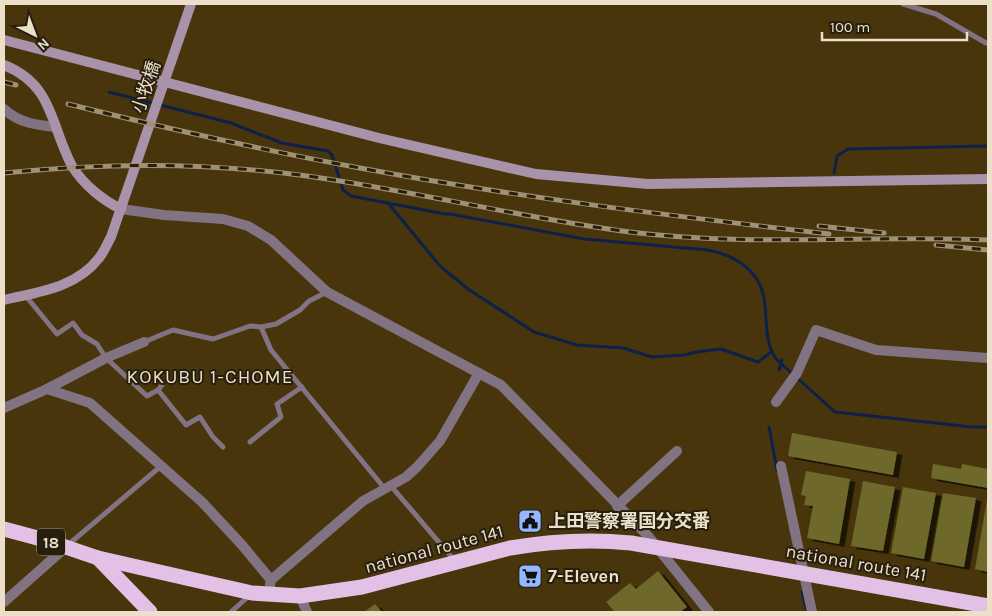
<svg xmlns="http://www.w3.org/2000/svg" width="992" height="616" font-family="Karla,'Noto Sans JP',sans-serif">
  <defs>
    <filter id="shadow"><feDropShadow dx="5.5" dy="3" stdDeviation="0" flood-color="#0009"/></filter>
  </defs>
  <rect width="100%" height="100%" fill="#48350b"/>
  <g fill="none" stroke-linecap="round" stroke-linejoin="round">
    <g stroke="#0e204a" stroke-width="3">
      <path d="M109 92 231 123 282 143 328 151 332 155 343 190 351 196 445 214H450L584 239 708 250C738 256 763 273 765 306 767 325 765 342 776 359L835 412 972 427H988"/>
      <path d="M834 173 837 156 848 149 988 146"/>
      <path d="M388 203 440 266 468 289 534 332 577 345 623 348 652 357 684 355 696 352 721 349 758 362 771 352"/>
      <path d="M779 370 782 360"/>
      <path d="M769 427 777 470"/>
      <path d="M802 592 807 612"/>
    </g>
  </g>
  <g fill="#6e682b" filter="url(#shadow)">
    <path d="M792 433 897 452 893 475 788 456Z"/>
    <path d="M933 464 961 469 962 464 988 469V488L931 478Z"/>
    <path d="M806 471 850 479 839 544 807 538 813 506 804 505 806 496 801 495Z"/>
    <path d="M863 481 895 487 883 551 851 546Z"/>
    <path d="M903 487 936 493 924 559 891 553Z"/>
    <path d="M943 493 976 498 964 567 931 561Z"/>
    <path d="M987 500H988V572L975 569Z"/>
    <path d="M658 571 687 607 680 612H615L606 602 630 583 636 589Z"/>
    <path d="M375 604 382 612H364Z"/>
  </g>
  <g fill="none" stroke-linecap="round" stroke-linejoin="round">
    <g stroke="#817382" stroke-width="5">
      <path d="M903 4 936 14 986 43"/>
      <path d="M25 295 57 334 73 323 82 335 97 344 106 358 147 396 158 390 162 385"/>
      <path d="M261 327 271 350 385 489"/>
      <path d="M144 342 173 330 213 339 250 326 261 327 276 324 300 310 309 301 327 292"/>
      <path d="M158 390 186 425 200 417 213 437 223 447"/>
      <path d="M250 442 281 417 277 404 302 387"/>
      <path d="M391 486 455 561"/>
      <path d="M69 544 161 466"/>
      <path d="M231 612 250 595"/>
    </g>
    <g stroke="#817382" stroke-width="10">
      <path d="M4 109C19 123 36 125 56 127"/>
      <path d="M121 209 164 215 223 219 248 226 271 240 327 292 501 385 648 536 709 612"/>
      <path d="M47 389 106 358 144 342"/>
      <path d="M776 402 797 373 816 330 876 350 988 358"/>
      <path d="M4 408 47 389 90 403 202 502 242 545 271 580"/>
      <path d="M781 466 812 612"/>
      <path d="M617 506 677 451"/>
      <path d="M270 585 271 580 363 501 406 477 417 467 440 441 479 373"/>
      <path d="M300 596 307 612"/>
      <path d="M4 602 66 547"/>
    </g>
    <g stroke="#a993aa" stroke-width="10">
      <path d="M4 40 379 138 536 174 648 184 988 179"/>
      <path d="M4 65C54 85 50 125 72 166 83 184 102 200 121 209"/>
      <path d="M4 300C38 292 76 288 99 258 104 252 107 244 111 237L191 4"/>
    </g>
    <g stroke="#e3c1e6" stroke-width="15">
      <path d="M4 529 45 540 98 558 252 593 300 596 362 587 510 548C551 541 590 539 631 543L988 606"/>
      <path d="M98 558 150 612"/>
    </g>
    <g stroke="#a19173" stroke-width="5">
      <g id="rail">
        <path d="M4 82 16 85"/>
        <path d="M68 104C165 128 262 150 360 168 515 197 672 216 829 234"/>
        <path d="M4 173C104 163 206 162 307 176 415 191 522 218 630 232 749 247 869 235 988 240"/>
        <path d="M819 226 884 233"/>
        <path d="M936 245 988 250"/>
      </g>
    </g>
    <use href="#rail" stroke="#271f0e" stroke-width="3" stroke-dasharray="9" stroke-linecap="butt"/>
  </g>
  <defs>
    <g id="civic-square" transform="scale(1.25)"><rect x="-9" y="-9" width="18" height="18" rx="4" fill="#94b7fd" stroke="#271f0e"/><path d="M-.6-6.5H3V-4.5H.6V-3L4-1V1h2V6H-6V1h2V-1L-.6-3ZM-1.2 2.5V6h2.4V2.5Z" fill="#111"/></g>
    <g id="supermarket-square" transform="scale(1.25)"><rect x="-9" y="-9" width="18" height="18" rx="4" fill="#94b7fd" stroke="#271f0e"/><path d="M-6-5.5h2.5l.6 2H6L4.5 2H-2.5L-4.4-4H-6ZM-1.5 3.2a1.3 1.3 0 1 0 .1 0ZM3 3.2a1.3 1.3 0 1 0 .1 0Z" fill="#111"/></g>
  </defs>
  <g fill-rule="evenodd">
    <use href="#civic-square" x="530" y="521"/>
    <use href="#supermarket-square" x="530" y="576"/>
  </g>
  <g text-anchor="middle" stroke-width="4" stroke-linejoin="round" paint-order="stroke">
    <rect fill="#271f0e" stroke="#b1a692" stroke-width="1" x="37" y="528.5" width="28" height="27" rx="4"/>
    <g font-size="16" font-weight="bold" fill="#ece0cb">
      <text x="51" y="548">18</text>
    </g>
    <g font-size="18" fill="#ece0cb" stroke="#271f0e">
      <text transform="translate(146 87) rotate(-71)" y="6">小牧橋</text>
      <text transform="translate(434 549) rotate(-15)" y="6">national route 141</text>
      <text transform="translate(856 563) rotate(10)" y="6">national route 141</text>
    </g>
    <g font-size="18" font-weight="bold" fill="#ece0cb" stroke="#271f0e" text-anchor="start">
      <text x="548" y="527">上田警察署国分交番</text>
      <text x="548" y="582">7-Eleven</text>
    </g>
    <g font-size="19" letter-spacing="1" fill="#ece0cb" stroke="#271f0e">
      <text x="210" y="383">KOKUBU 1-CHOME</text>
    </g>
  </g>
  <rect width="992" height="616" fill="none" stroke="#ece0cb" stroke-width="10"/>
  <g transform="translate(35 35) rotate(138)" stroke="#271f0e" stroke-width="4" paint-order="stroke">
  <path d="M0-4L9 19L0 12L-9 19Z" fill="#ece0cb"/>
  <text y="-8" font-size="14" font-weight="bold" text-anchor="middle" fill="#ece0cb">N</text>
  </g>
  <path d="M822 32v8h145v-8" fill="none" stroke="#ece0cb" stroke-width="2.5"/>
  <text x="830" y="32" font-size="15" fill="#ece0cb" stroke="#271f0e" stroke-width="4" paint-order="stroke">100 m</text>
</svg>
